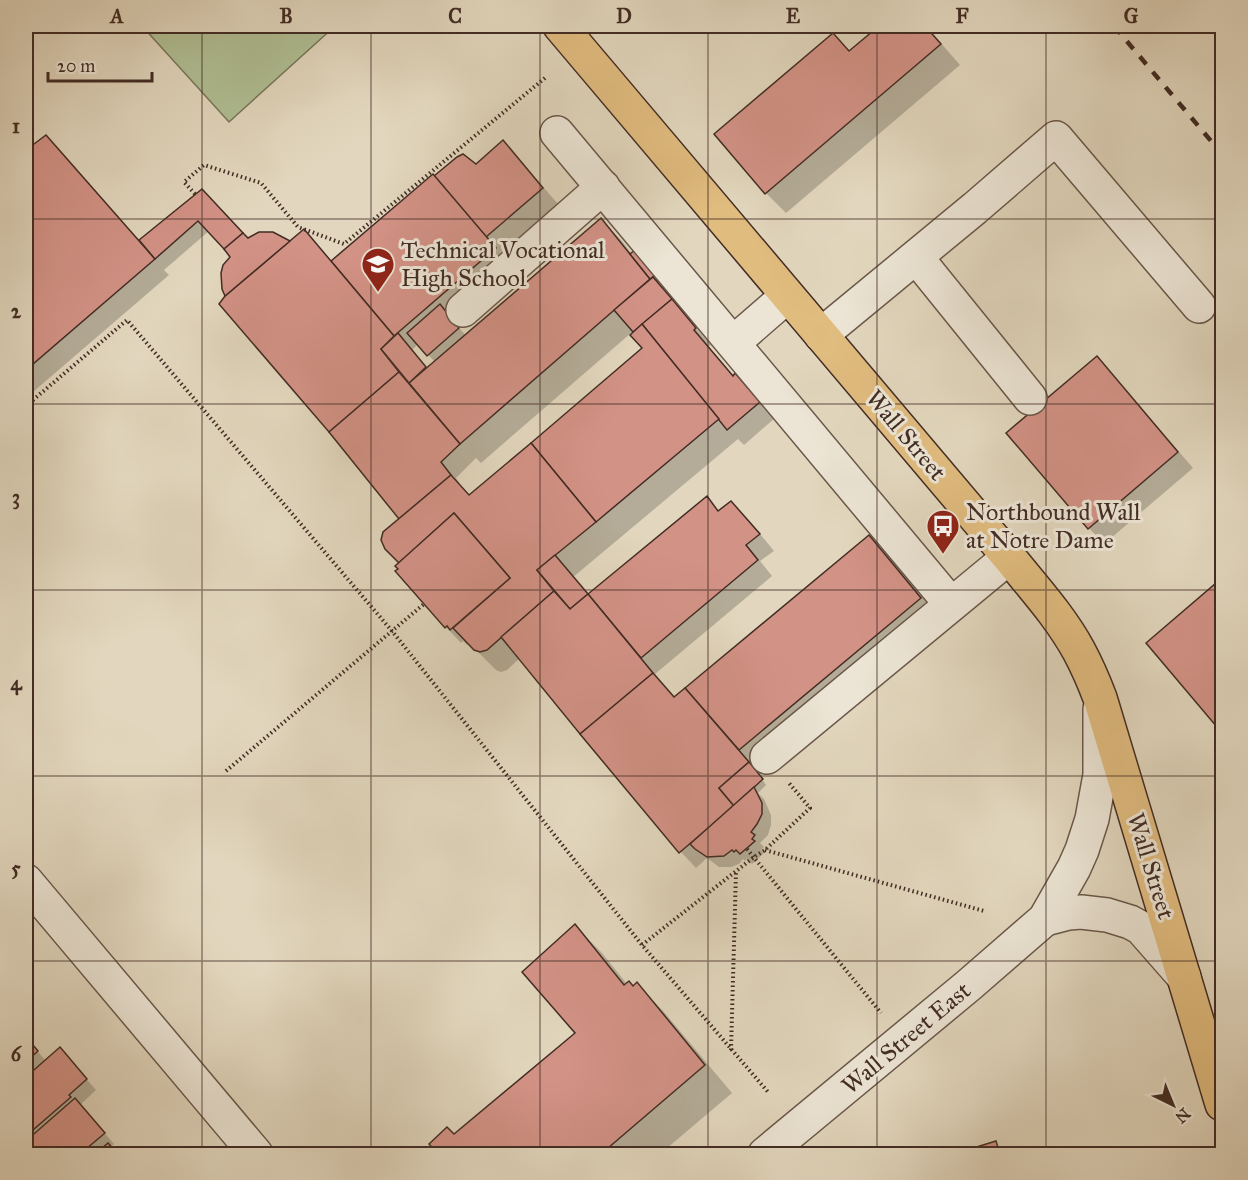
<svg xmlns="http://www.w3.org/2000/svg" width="1248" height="1180" font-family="'IM FELL Great Primer',serif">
  <rect width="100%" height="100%" fill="#e2d7be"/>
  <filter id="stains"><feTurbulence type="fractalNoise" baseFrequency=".00333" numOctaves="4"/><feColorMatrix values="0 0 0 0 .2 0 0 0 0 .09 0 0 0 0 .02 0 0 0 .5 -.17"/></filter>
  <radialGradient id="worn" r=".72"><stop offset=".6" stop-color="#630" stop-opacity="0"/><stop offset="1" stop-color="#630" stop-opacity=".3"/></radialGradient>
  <path fill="#b0bf94" stroke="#79765c" stroke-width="1.5" d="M142 26H335L229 122Z"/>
  <g fill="#0003" fill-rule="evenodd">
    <path d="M881 26H926L960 65 786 213 766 193 716 134 833 35 850 52Z"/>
    <path d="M46 137 62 152 140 242 202 191 248 240 289 242 304 231 332 261 476 166 503 143 518 158 558 204 500 253 510 265 450 317 466 336 601 220 621 240 632 254 667 275 657 283 711 345 708 347 734 377 735 375 751 390 775 418 744 445 738 439 572 578 588 596 707 498 720 512 731 503 747 518 774 551 760 561 772 576 655 674 676 698 869 537 889 557 940 619 760 769 751 760 749 762 763 778 762 779 766 785 758 793 764 799 771 815V825L768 835 760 843 764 847 761 850 764 853 752 864 747 859 745 861 743 859 739 864 731 867H719L707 858 696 868 681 852 520 658 507 670 501 672 496 670 469 643 467 645 463 641 461 643 446 627 401 563V519L226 298 232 257 209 231 164 270 169 275 26 398V152ZM631 333 644 348 470 496 464 490 456 478 476 458 481 463ZM418 344 435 362 427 369 411 351Z"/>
    <path d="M1097 358 1112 374 1193 468 1104 544 1089 528Z"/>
    <path d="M1222 580V730L1148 643Z"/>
    <path d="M575 926 602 953 627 984 633 988 637 984 664 1012 732 1093 660 1154H440L431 1144 454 1136 577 1033Z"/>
    <path d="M26 1038 46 1061 70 1060 96 1090 80 1105 114 1144 110 1147 118 1154H41L29 1140 26 1135Z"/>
    <path d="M995 1143 1007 1154H959Z"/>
  </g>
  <g fill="#d39286" stroke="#422c24" stroke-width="1.5">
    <path d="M879 26H925L941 44 765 194 714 134 833 33 849 51Z"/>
    <path d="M46 135 155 259 26 370V150Z"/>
    <path d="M503 140 543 188 486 237 434 176 457 157 463 154 476 164Z"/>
    <path d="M433 174 496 248 394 336 331 261Z"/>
    <path d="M202 189 243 233 224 249 198 221 155 259 139 240Z"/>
    <path d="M601 218 650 279 460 444 409 383Z"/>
    <path d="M304 229 394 336 381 349 399 372 329 432 219 304 225 296Z"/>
    <path d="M259 232H273L290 241 225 296 222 289 221 273 223 265 230 257 224 249 243 233 248 238Z"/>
    <path d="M642 244 663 269 650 279 630 254Z"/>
    <path d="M653 277 672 299 633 332 614 310Z"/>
    <path d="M672 299 696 328 694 330 733 376 735 373 760 402 727 430 642 324Z"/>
    <path d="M440 304 459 328 427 356 407 333Z"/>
    <path d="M642 324 719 419 596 522 531 443 642 348 630 335Z"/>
    <path d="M398 333 426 367 409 383 381 349Z"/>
    <path d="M1097 356 1178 452 1088 529 1006 433Z"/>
    <path d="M399 372 460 444 441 462 451 475 399 519 329 432Z"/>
    <path d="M531 443 596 522 537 570 554 591 487 650 480 652 474 650 453 628 510 578 454 513 399 563 385 549 381 540 383 532 451 475 469 495Z"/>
    <path d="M707 496 718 511 731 501 760 534 746 545 758 560 641 658 588 594Z"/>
    <path d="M454 513 510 578 450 630 447 626 445 628 395 571 398 569 395 566Z"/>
    <path d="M869 535 921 598 739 750 685 688Z"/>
    <path d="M555 555 588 594 570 609 537 570Z"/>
    <path d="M1222 578V733L1146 643Z"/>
    <path d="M554 591 570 609 588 594 653 673 580 734 501 637Z"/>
    <path d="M653 673 674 697 685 688 749 762 719 788 734 806 679 853 580 734Z"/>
    <path d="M749 762 763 779 734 806 719 788Z"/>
    <path d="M754 787 762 803V814L757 824 751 832 755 835 752 839 755 841 740 854 736 850 734 852 732 850 724 856 707 857 695 849 690 844Z"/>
    <path d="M575 924 624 985 629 981 633 986 637 982 705 1065 601 1154H438L429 1144 447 1127 454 1134 575 1033 522 972Z"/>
    <path d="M26 1037 38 1051 26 1062Z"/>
    <path d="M60 1047 87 1079 69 1095 71 1097 26 1136V1077Z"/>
    <path d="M75 1098 105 1133 80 1154H39L27 1140Z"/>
    <path d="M996 1141 1000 1154H954Z"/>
    <path d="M108 1143 118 1154H95Z"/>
  </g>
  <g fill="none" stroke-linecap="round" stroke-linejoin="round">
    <g stroke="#6a574a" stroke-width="36">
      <g id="minor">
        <path d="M557 133 951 604"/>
        <path d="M916 257 1030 398"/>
        <path d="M463 310 603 187"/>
        <path d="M821 335 975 208 1056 138 1199 306"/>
        <path d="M733 343 787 296"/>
        <path d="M767 757 1009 557"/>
        <path d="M26 881 256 1154"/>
        <path d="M1045 919 1068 913 1081 912 1107 915 1130 922 1141 928 1184 977"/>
        <path d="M765 1154 969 985 1045 919 1074 868 1082 850 1092 819 1100 775V709"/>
      </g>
    </g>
    <g stroke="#422c24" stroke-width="36">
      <path id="major" d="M560 26 1009 557C1033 587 1060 616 1079 651 1087 666 1094 682 1100 698L1222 1104"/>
    </g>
    <g stroke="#422c24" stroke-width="4" stroke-dasharray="1.5 3" stroke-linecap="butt">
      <path d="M195 194 184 182 204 165 261 183 298 227 344 244 545 78"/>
      <path d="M26 406 127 320 392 631 642 945 768 1092"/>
      <path d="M226 771 424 604"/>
      <path d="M747 849 881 1013"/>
      <path d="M765 850 984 911"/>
      <path d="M642 945 754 857 765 850 810 808 789 783"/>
      <path d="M731 1050 736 872"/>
    </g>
    <use href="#minor" stroke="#ece5d5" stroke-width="33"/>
    <use href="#major" stroke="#e1bc7f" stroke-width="33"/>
    <path stroke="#422c24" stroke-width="4.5" stroke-dasharray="10 10" stroke-linecap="butt" d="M1114 26 1222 154"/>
  </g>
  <path fill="none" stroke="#422c24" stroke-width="1.5" stroke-opacity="0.55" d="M202 26V1154M371 26V1154M540 26V1154M708 26V1154M877 26V1154M1046 26V1154M26 219H1222M26 404H1222M26 590H1222M26 776H1222M26 961H1222"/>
  <defs>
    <g id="school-pin" transform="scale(1.725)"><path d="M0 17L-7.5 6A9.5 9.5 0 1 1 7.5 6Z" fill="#8f2418" stroke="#ece5d5"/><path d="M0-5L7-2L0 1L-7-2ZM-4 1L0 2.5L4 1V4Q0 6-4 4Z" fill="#fff"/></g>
    <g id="bus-pin" transform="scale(1.725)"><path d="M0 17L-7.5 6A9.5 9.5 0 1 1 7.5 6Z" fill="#8f2418" stroke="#ece5d5"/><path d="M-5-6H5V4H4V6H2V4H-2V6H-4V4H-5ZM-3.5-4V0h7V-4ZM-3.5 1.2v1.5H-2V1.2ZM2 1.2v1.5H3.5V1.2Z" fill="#fff"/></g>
  </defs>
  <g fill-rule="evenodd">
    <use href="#school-pin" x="378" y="264"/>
    <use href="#bus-pin" x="943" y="526"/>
  </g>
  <g text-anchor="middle" stroke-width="6" stroke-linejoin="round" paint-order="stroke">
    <g font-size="24" fill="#422c24" stroke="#ece5d5" text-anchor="start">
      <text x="401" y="258">Technical Vocational<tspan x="401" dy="28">High School</tspan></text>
      <text x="966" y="520">Northbound Wall<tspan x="966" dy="28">at Notre Dame</tspan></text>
    </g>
    <g font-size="24" fill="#422c24" stroke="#ece5d5">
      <text transform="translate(906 435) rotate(50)" y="8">Wall Street</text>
      <text transform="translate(1151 866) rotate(73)" y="8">Wall Street</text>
      <text transform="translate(906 1038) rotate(-40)" y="8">Wall Street East</text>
    </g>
  </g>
  <rect width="1248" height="1180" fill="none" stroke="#e2d7be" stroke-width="66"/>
  <g transform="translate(1173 1105) rotate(137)" stroke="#ece5d5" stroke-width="4.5" paint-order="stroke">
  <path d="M0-4.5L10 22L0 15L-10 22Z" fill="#422c24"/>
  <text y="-9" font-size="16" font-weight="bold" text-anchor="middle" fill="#422c24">N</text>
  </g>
  <path d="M48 72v9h104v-9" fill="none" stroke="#422c24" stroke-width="3"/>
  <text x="57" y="72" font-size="18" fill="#422c24" stroke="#ece5d5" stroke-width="4.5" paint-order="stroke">20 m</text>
  <rect x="33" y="33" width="1182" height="1114" fill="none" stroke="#422c24" stroke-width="2"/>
  <g font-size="20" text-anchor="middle" font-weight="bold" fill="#422c24">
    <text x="117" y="23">A</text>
    <text x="286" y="23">B</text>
    <text x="455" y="23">C</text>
    <text x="624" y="23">D</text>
    <text x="793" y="23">E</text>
    <text x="962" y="23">F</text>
    <text x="1131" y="23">G</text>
    <text x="16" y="133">1</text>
    <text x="16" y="318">2</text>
    <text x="16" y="504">3</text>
    <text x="16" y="690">4</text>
    <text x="16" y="875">5</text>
    <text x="16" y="1061">6</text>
  </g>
  <rect width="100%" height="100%" filter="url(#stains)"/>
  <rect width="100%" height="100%" fill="url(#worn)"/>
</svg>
